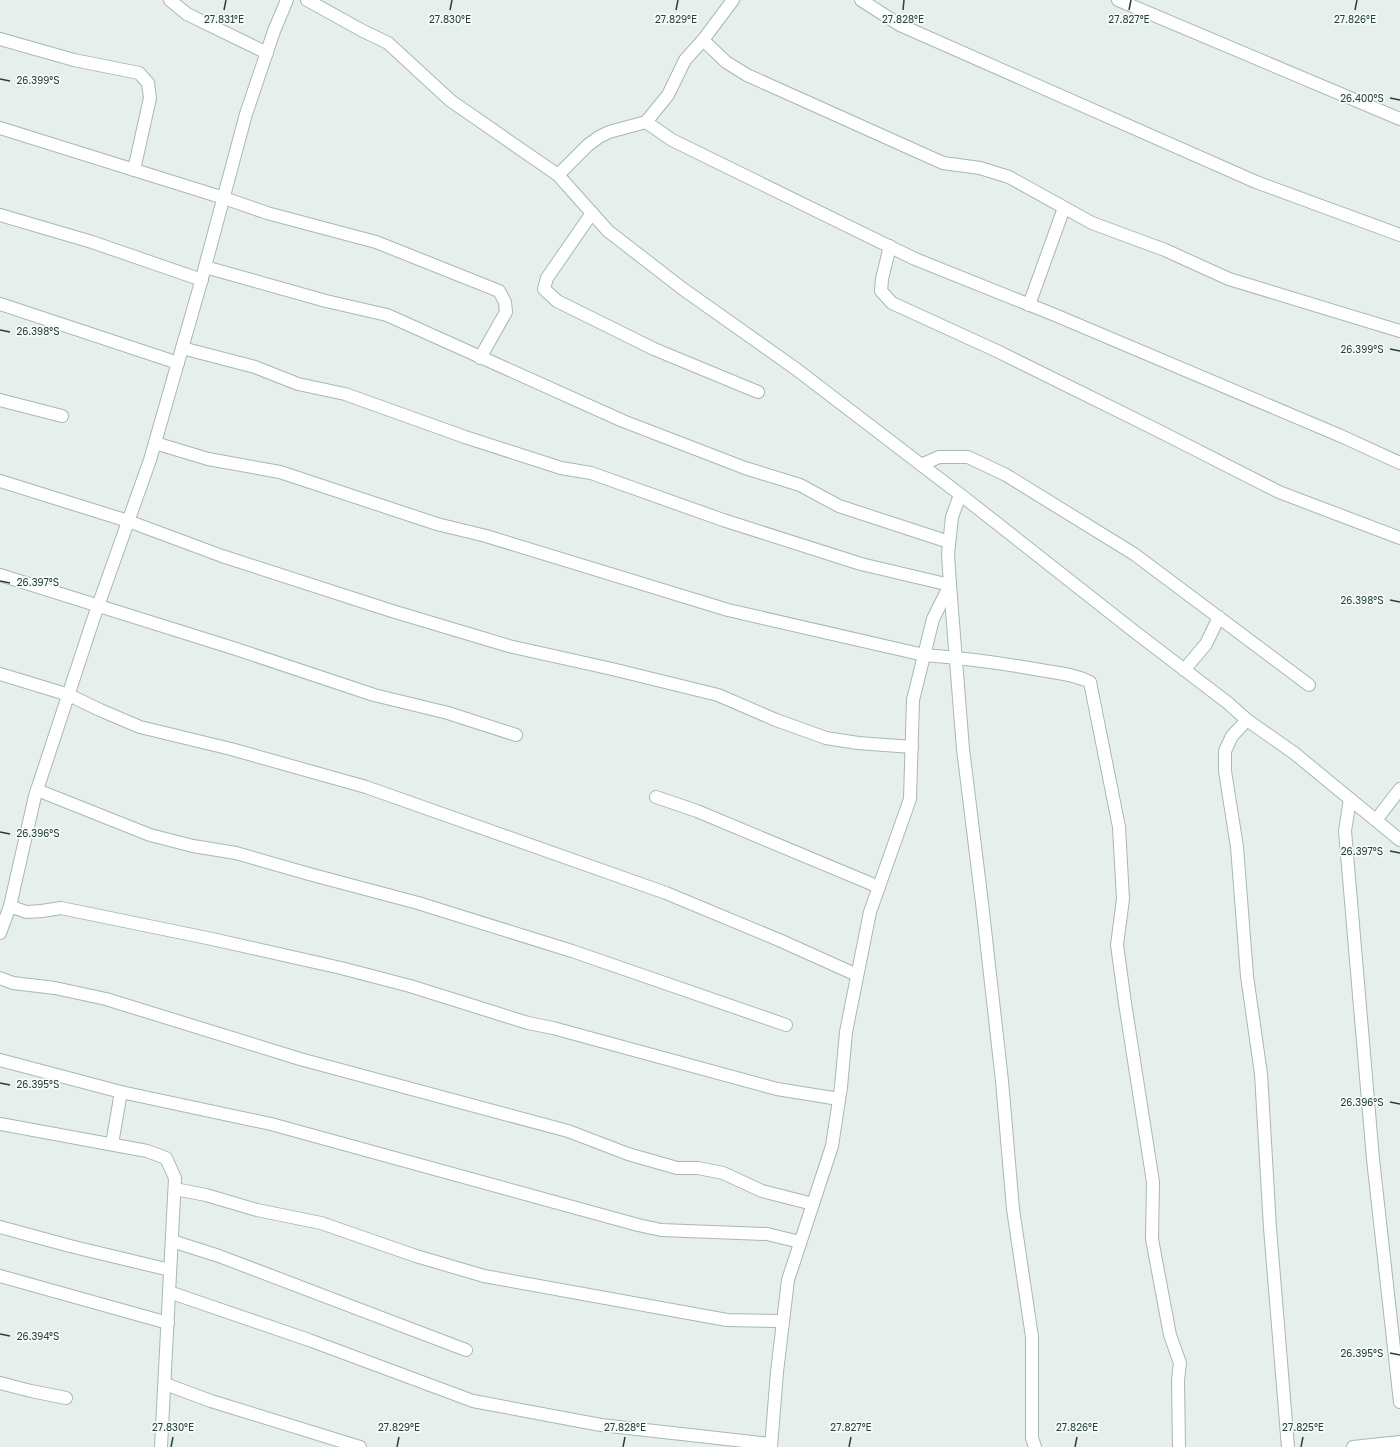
<svg xmlns="http://www.w3.org/2000/svg" width="1400" height="1447" font-family="'Golos Text',sans-serif">
  <rect width="100%" height="100%" fill="#e6efeb"/>
  <g fill="none" stroke-linecap="round" stroke-linejoin="round">
    <g stroke="#a8b8b2" stroke-width="14">
      <g id="minor">
        <path d="M170 0 187 14 267 53"/>
        <path d="M307 0 363 31 388 43 451 101 558 175 608 231 683 289 796 369 966 499 1135 632 1228 703 1247 720 1294 753 1400 840"/>
        <path d="M861 0 900 25 1256 182 1400 235"/>
        <path d="M1118 0 1400 119"/>
        <path d="M0 39 74 60 139 73 148 83 150 98 134 170"/>
        <path d="M703 40 726 62 747 75 943 163 980 168 1009 177 1092 223 1165 250 1229 279 1400 331"/>
        <path d="M646 122 672 140 915 259 1055 315 1341 436 1400 463"/>
        <path d="M0 128 224 198 267 213 376 242 499 291 505 302 506 312 480 358"/>
        <path d="M558 175 588 145 599 137 609 132 646 122 668 95 685 60 703 40 733 0"/>
        <path d="M592 213 547 278 544 289 557 301 654 349 758 392"/>
        <path d="M0 215 92 242 202 280"/>
        <path d="M890 246 882 279 881 291 892 303 997 351 1155 429 1279 492 1400 538"/>
        <path d="M205 267 326 301 387 315 623 421 745 468 800 485 839 506 949 542"/>
        <path d="M0 304 178 363"/>
        <path d="M1029 305 1064 208"/>
        <path d="M182 348 255 367 298 384 345 394 465 437 561 468 591 473 723 520 861 564 950 585 933 619 913 700 910 799 870 912 846 1032 841 1087 832 1146 788 1280 777 1372 771 1447"/>
        <path d="M0 400 62 416"/>
        <path d="M155 443 208 459 280 472 437 524 486 536 728 610 924 655C963 658 1001 663 1040 670 1057 673 1074 674 1090 682L1119 827 1123 899 1117 945 1125 1003 1153 1182 1152 1239 1170 1335 1180 1363 1178 1380 1179 1447"/>
        <path d="M921 465 939 457H968L1006 475 1134 554 1309 685"/>
        <path d="M0 481 128 521 222 556 392 611 509 646 612 669 718 695 776 720 826 738 858 743 912 747"/>
        <path d="M960 495 952 517 948 554 950 585 963 749 982 903 1002 1081 1013 1209 1032 1337V1438L1035 1447"/>
        <path d="M0 575 233 648 374 695 448 713 516 735"/>
        <path d="M1184 670 1206 644 1219 617"/>
        <path d="M0 674 69 695 100 710 140 727 231 749 366 787 666 893 779 940 857 975"/>
        <path d="M1247 720 1232 736 1225 751V771L1237 847 1247 976 1261 1074 1270 1228 1288 1447"/>
        <path d="M37 790 150 835 193 846 236 853 309 874 418 903 572 951 786 1025"/>
        <path d="M656 797 697 811 879 887"/>
        <path d="M1350 799 1345 831 1373 1159 1400 1402"/>
        <path d="M1376 820 1400 789"/>
        <path d="M10 906 26 912 42 911 61 908 212 939 341 968 410 986 528 1023 553 1028 777 1089 839 1099"/>
        <path d="M0 933 10 906 35 796 93 620 150 460 199 289 246 114 274 31 287 0"/>
        <path d="M0 978 13 983 55 988 106 999 300 1059 568 1131 628 1154 677 1168H698L723 1173 762 1191 813 1204"/>
        <path d="M0 1060 121 1092 271 1124 638 1225 661 1230 767 1234 800 1242"/>
        <path d="M0 1124 147 1151 166 1158 175 1178 161 1447"/>
        <path d="M112 1144 121 1092"/>
        <path d="M175 1189 206 1195 257 1210 321 1223 416 1256 484 1276 727 1320 782 1321"/>
        <path d="M0 1227 70 1246 170 1270"/>
        <path d="M172 1241 219 1256 466 1350"/>
        <path d="M0 1276 168 1323"/>
        <path d="M169 1292 309 1340 473 1401 601 1425 771 1444"/>
        <path d="M0 1383 31 1391 66 1398"/>
        <path d="M165 1384 211 1401 360 1447"/>
        <path d="M1353 1447 1400 1442"/>
      </g>
    </g>
    <use href="#minor" stroke="#fff" stroke-width="12"/>
  </g>
  <path fill="none" stroke="#24423a" stroke-width="1.5" d="M224 10 226 0M450 10 452 0M676 10 678 0M903 10 904 0M1129 10 1131 0M1355 10 1357 0M0 79 10 81M1390 98 1400 100M0 330 10 332M1390 349 1400 351M0 581 10 583M1390 600 1400 602M0 832 10 834M1390 851 1400 853M0 1083 10 1085M1390 1102 1400 1104M0 1334 10 1336M1390 1353 1400 1355M171 1447 173 1437M397 1447 399 1437M623 1447 625 1437M849 1447 851 1437M1075 1447 1077 1437M1301 1447 1303 1437"/>
  <g font-size="10" text-anchor="middle" fill="#24423a" stroke="#f7fbf9" stroke-width="3.5" stroke-linejoin="round" paint-order="stroke">
    <text x="450" y="23">27.830°E</text>
    <text x="676" y="23">27.829°E</text>
    <text x="903" y="23">27.828°E</text>
    <text x="1129" y="23">27.827°E</text>
    <text x="1355" y="23">27.826°E</text>
    <text x="224" y="23">27.831°E</text>
    <text x="38" y="84">26.399°S</text>
    <text x="1362" y="102">26.400°S</text>
    <text x="38" y="335">26.398°S</text>
    <text x="1362" y="353">26.399°S</text>
    <text x="38" y="586">26.397°S</text>
    <text x="1362" y="604">26.398°S</text>
    <text x="38" y="837">26.396°S</text>
    <text x="1362" y="855">26.397°S</text>
    <text x="38" y="1088">26.395°S</text>
    <text x="1362" y="1106">26.396°S</text>
    <text x="38" y="1340">26.394°S</text>
    <text x="1362" y="1357">26.395°S</text>
    <text x="173" y="1431">27.830°E</text>
    <text x="399" y="1431">27.829°E</text>
    <text x="625" y="1431">27.828°E</text>
    <text x="851" y="1431">27.827°E</text>
    <text x="1077" y="1431">27.826°E</text>
    <text x="1303" y="1431">27.825°E</text>
  </g>
</svg>
